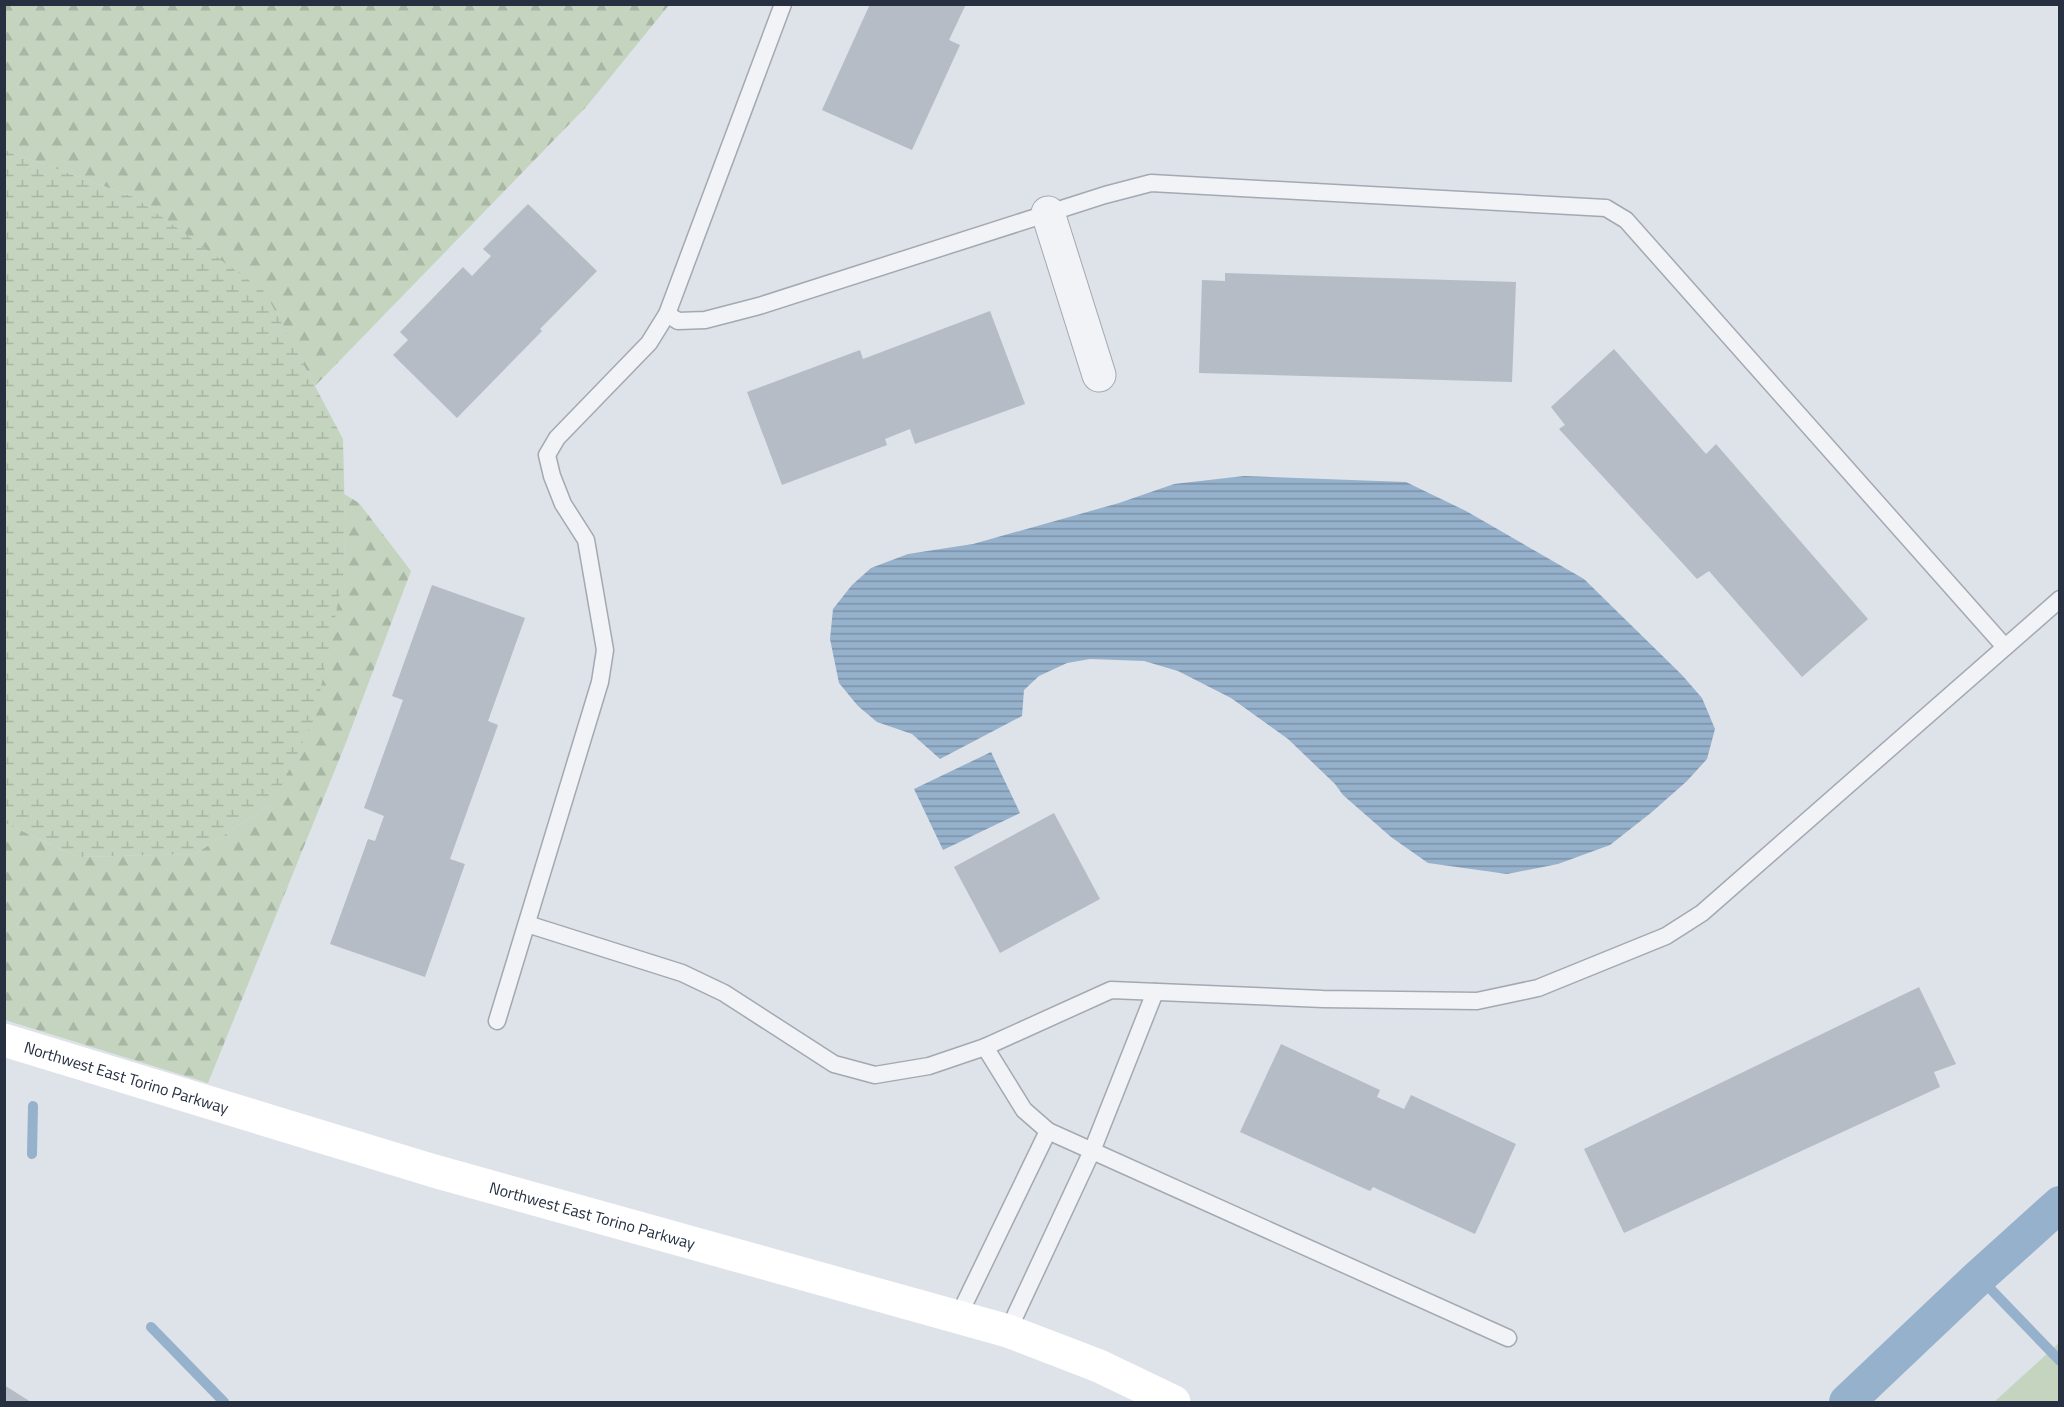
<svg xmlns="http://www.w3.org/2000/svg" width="2064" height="1407" font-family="'Titillium Web',sans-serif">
  <defs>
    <pattern id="forest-firs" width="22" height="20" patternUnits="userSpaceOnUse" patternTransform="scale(1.5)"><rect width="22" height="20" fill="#c4d4be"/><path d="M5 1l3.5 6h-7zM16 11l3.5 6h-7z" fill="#a8b6a4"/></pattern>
    <pattern id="wetland-marsh" width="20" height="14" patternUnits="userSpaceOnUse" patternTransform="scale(1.5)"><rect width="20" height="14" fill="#c4d4be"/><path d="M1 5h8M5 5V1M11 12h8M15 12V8" fill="none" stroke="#a8b6a4"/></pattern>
    <pattern id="water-rules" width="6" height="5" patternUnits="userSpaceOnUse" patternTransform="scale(1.5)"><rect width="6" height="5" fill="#96b1cc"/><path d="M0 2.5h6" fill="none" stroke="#7a90a7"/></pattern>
  </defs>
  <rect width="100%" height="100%" fill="#dee2e9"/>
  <path fill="#c4d4be" d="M2059 1343V1402H1994Z"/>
  <g fill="url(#forest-firs)">
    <path d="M4 5H669L586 107 315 386 264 292 136 198 5 150Z"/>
    <path d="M344 494 359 503 411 571 345 745 208 1083 5 1020V823L78 857 195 854 273 803 346 563Z"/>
  </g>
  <path fill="url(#wetland-marsh)" d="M5 150 136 198 265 292 343 439 346 563 315 717 273 803 195 854 78 857 5 823Z"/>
  <g fill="url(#water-rules)">
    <path d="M1244 476 1406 482 1466 511 1584 579 1682 675 1702 698 1715 729 1707 759 1687 781 1652 812 1610 845 1558 864 1507 874 1428 863 1391 837 1343 795 1335 784 1288 739 1231 698 1178 671 1144 661 1090 659 1067 663 1039 676 1024 690 1022 716 940 759 912 734 877 722 858 706 839 683 830 639 833 609 852 585 871 568 908 554 973 544 1119 503 1174 484Z"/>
    <path d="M991 752 1020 813 943 850 914 789Z"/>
  </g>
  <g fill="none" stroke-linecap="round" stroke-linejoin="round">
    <g stroke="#96b1cc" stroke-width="10">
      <path d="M32 1154 33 1106"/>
      <path d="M1979 1277 2060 1361"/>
      <path d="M151 1327 224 1402"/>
    </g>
    <path stroke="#96b1cc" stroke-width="36" d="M1847 1402 1979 1277 2060 1204"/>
  </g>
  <g fill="#b5bcc6">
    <path d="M870 4H966L949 40 960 45 912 150 822 110Z"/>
    <path d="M528 204 597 271 540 329 542 331 457 418 393 355 408 340 400 332 463 267 472 276 491 256 483 249Z"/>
    <path d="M1225 273 1516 282 1512 382 1199 373 1202 280 1225 281Z"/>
    <path d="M990 311 1025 404 915 444 910 429 885 439 887 445 782 485 747 392 860 350 863 359Z"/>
    <path d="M1614 349 1706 454 1716 444 1868 619 1802 677 1709 571 1697 579 1559 429 1565 425 1551 407Z"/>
    <path d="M432 585 525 618 488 721 498 725 450 859 465 864 425 977 330 944 368 839 375 841 384 816 364 808 403 700 392 696Z"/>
    <path d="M1054 813 1100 899 1000 953 954 867Z"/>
    <path d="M1919 987 1956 1064 1934 1072 1940 1087 1624 1233 1584 1149Z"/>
    <path d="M1281 1044 1380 1090 1377 1097 1404 1109 1411 1095 1516 1144 1475 1234 1373 1187 1370 1191 1240 1132Z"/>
    <path d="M4 1385 31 1402H4Z"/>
  </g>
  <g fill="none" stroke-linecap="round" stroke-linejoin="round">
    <g stroke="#a3a9b3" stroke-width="19">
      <g id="lane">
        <path d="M667 314 678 321 705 320 759 306 1105 195 1151 183 1606 208 1626 220 2005 647"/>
        <path d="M527 924 682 973 724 993 834 1064 875 1075 929 1066 985 1047 1111 990 1323 999 1477 1001 1538 988 1666 936 1702 913 2060 599"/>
        <path d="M497 1021 600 682 605 650 586 540 563 504 552 476 547 455 557 438 649 343 667 314 783 4"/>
        <path d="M985 1047 1024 1110 1048 1131 1508 1338"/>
        <path d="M958 1317 1048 1131"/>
        <path d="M1008 1331 1092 1151 1155 992"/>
      </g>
    </g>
    <g stroke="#a3a9b3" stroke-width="35">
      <path id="street" d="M1048 213 1099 375"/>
    </g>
    <use href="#lane" stroke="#f1f3f7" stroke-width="16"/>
    <use href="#street" stroke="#f1f3f7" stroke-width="33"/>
    <path stroke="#fff" stroke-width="33" id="s1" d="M4 1040 434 1171 1008 1331 1099 1366 1174 1402"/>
  </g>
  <g text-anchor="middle" stroke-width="4.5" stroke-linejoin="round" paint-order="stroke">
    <g font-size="16" fill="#263041" stroke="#eef1f6">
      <text dy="6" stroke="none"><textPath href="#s1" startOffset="128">Northwest East Torino Parkway</textPath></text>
      <text dy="6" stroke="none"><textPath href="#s1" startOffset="614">Northwest East Torino Parkway</textPath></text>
    </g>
  </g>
  <rect width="2064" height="1407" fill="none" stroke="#263041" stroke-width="12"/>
</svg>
